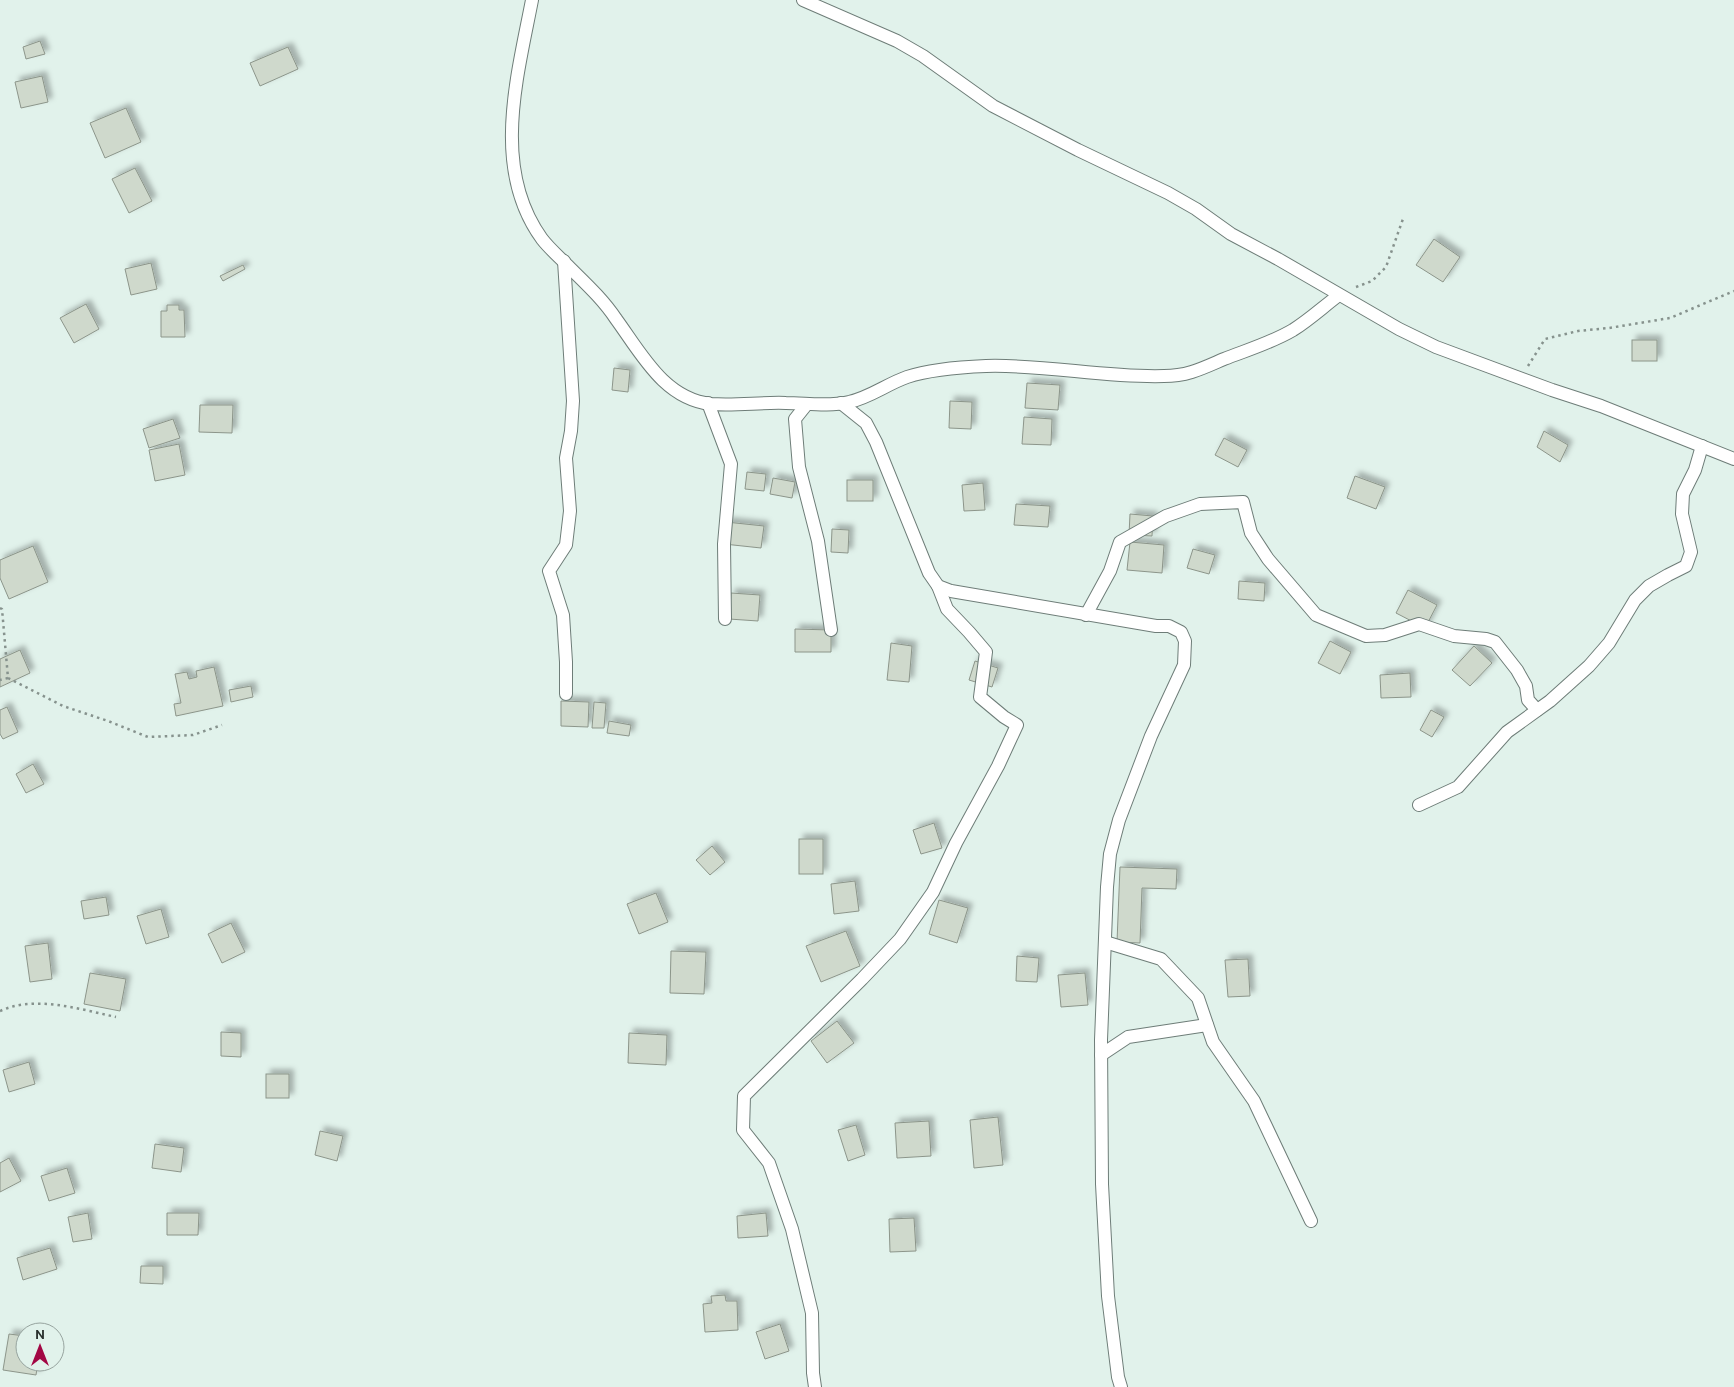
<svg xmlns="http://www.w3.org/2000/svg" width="1734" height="1387" font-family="Overpass,sans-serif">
  <defs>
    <filter id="shadow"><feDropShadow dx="4.5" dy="-4.5" stdDeviation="2.5" flood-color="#0004"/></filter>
  </defs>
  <rect width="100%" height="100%" fill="#e1f2eb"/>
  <g fill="#cfd9cc" stroke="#8c958a" filter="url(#shadow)">
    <path d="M40 41 45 54 26 59 23 47Z"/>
    <path d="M288 47 298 69 260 86 250 63Z"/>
    <path d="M42 76 48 102 21 108 15 82Z"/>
    <path d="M126 108 141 142 105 158 90 123Z"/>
    <path d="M135 168 152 201 129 213 112 179Z"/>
    <path d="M1434 239 1460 257 1443 282 1416 265Z"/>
    <path d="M151 263 157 289 131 295 125 269Z"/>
    <path d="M243 265 245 269 223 281 220 276Z"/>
    <path d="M86 304 99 329 74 343 60 318Z"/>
    <path d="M167 305H179V310H184L185 337H161V311H167Z"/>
    <rect x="1632" y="340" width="25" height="21"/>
    <path d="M614 368 630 370 628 392 612 390Z"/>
    <path d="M1027 383 1060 385 1058 410 1025 408Z"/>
    <path d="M950 401 972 402 971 429 949 428Z"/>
    <path d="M200 405H233L232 433 199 432Z"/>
    <path d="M1024 417 1052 419 1051 445 1022 444Z"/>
    <path d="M173 419 180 438 149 448 143 429Z"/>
    <path d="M1544 431 1568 445 1560 462 1537 447Z"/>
    <path d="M1224 438 1247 450 1238 467 1215 455Z"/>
    <path d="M179 444 185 475 155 481 149 450Z"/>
    <path d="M747 472 766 474 764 491 745 489Z"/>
    <path d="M1355 476 1385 487 1376 509 1347 498Z"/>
    <path d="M773 478 795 482 792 498 770 494Z"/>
    <rect x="847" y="480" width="26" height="21"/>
    <path d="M983 483 985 510 964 511 962 485Z"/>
    <path d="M1016 504 1050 506 1048 527 1014 525Z"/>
    <path d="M1130 514 1153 516 1152 536 1129 535Z"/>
    <path d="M726 522 764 526 761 548 724 544Z"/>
    <path d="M832 529 849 530 848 553 831 552Z"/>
    <path d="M1130 542 1164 545 1162 573 1127 570Z"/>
    <path d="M33 546 48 582 9 599 0 578V560Z"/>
    <path d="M1193 549 1215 555 1209 574 1187 568Z"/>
    <path d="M1239 581 1265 583 1264 601 1238 599Z"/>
    <path d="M1408 590 1437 605 1425 628 1396 613Z"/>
    <path d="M731 593 760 595 758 621 729 619Z"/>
    <path d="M795 629 831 630V652H795Z"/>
    <path d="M1330 641 1351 652 1340 674 1318 663Z"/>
    <path d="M891 643 912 646 909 682 887 680Z"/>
    <path d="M1474 646 1492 663 1470 686 1452 670Z"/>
    <path d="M20 650 30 673 0 687V659Z"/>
    <path d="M975 661 998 668 992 687 969 680Z"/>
    <path d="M214 667 223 706 176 716 174 704 181 703 175 674 187 672 189 679 197 677 196 671Z"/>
    <path d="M1410 673 1411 697 1381 698 1380 675Z"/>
    <path d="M251 686 253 697 231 702 229 690Z"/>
    <path d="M561 701 589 702 588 727 561 726Z"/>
    <path d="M594 702 606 703 604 728H592Z"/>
    <path d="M7 707 18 732 3 739 0 734V710Z"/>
    <path d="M1431 710 1444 717 1432 737 1420 730Z"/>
    <path d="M609 721 631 725 629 736 607 733Z"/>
    <path d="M33 764 44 784 26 793 16 774Z"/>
    <path d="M934 823 942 848 921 854 913 830Z"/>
    <rect x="799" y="839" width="24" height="35"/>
    <path d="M712 846 725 862 710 875 696 860Z"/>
    <path d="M1120 867 1177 869 1176 889 1142 888 1140 943 1117 942Z"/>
    <path d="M855 881 859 911 834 914 831 884Z"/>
    <path d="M656 893 668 922 639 934 627 904Z"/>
    <path d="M106 897 109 915 84 919 81 901Z"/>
    <path d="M939 900 968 908 957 943 929 934Z"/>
    <path d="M161 909 169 937 146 944 137 916Z"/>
    <path d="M231 923 245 952 222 963 208 934Z"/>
    <path d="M846 931 860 966 821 982 806 946Z"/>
    <path d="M48 943 52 979 30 982 25 946Z"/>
    <path d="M671 951 706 952 704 994 670 993Z"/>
    <path d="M1017 956 1039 958 1037 982 1016 981Z"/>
    <path d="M1248 959 1250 996 1228 997 1225 960Z"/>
    <path d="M90 973 126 979 120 1011 84 1004Z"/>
    <path d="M1085 973 1088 1005 1061 1007 1058 975Z"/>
    <path d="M837 1021 854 1043 827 1063 811 1041Z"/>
    <path d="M221 1032 241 1033V1057L221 1056Z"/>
    <path d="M629 1033 667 1035 666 1065 628 1063Z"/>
    <path d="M29 1062 35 1084 9 1092 3 1070Z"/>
    <rect x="266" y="1074" width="23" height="24"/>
    <path d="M998 1117 1003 1165 974 1168 970 1120Z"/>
    <path d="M929 1121 931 1156 897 1158 895 1123Z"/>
    <path d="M856 1125 865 1155 848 1161 838 1130Z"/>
    <path d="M320 1131 343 1136 337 1161 315 1155Z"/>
    <path d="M155 1144 184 1148 181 1172 152 1168Z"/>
    <path d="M9 1158 21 1181 0 1192V1163Z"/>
    <path d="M67 1168 75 1193 49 1201 41 1176Z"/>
    <path d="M88 1213 92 1239 73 1242 68 1217Z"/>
    <path d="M167 1213H199L198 1235H167Z"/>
    <path d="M766 1213 768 1236 738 1238 737 1216Z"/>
    <path d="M914 1218 916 1251 890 1252 889 1219Z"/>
    <path d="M50 1248 57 1269 23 1280 17 1258Z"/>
    <path d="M141 1266H163V1284L140 1283Z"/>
    <path d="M725 1295 726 1301H737L738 1330 705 1332 703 1304 712 1303 711 1296Z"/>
    <path d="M780 1324 789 1351 765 1359 756 1332Z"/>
    <path d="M9 1334 25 1336V1362H38L36 1375 3 1370Z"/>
  </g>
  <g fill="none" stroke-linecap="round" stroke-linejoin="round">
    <g stroke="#6e7d78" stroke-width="14">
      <g id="minor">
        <path d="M532 0C517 78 491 169 542 239 549 248 558 256 566 264 584 282 602 298 616 319 641 353 664 399 711 404 736 406 761 402 786 403 806 403 828 407 849 402 869 398 887 384 907 377 931 369 961 367 986 366 1045 364 1105 378 1164 376 1188 376 1203 368 1224 359 1247 350 1271 343 1293 330 1309 320 1323 307 1339 295"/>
        <path d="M803 0 897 41 923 56 993 106 1078 150 1168 193 1196 209 1231 234 1278 259 1399 329 1436 347 1552 390 1601 406 1734 459"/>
        <path d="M564 261 573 401 571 431 566 458 570 511 566 545 549 571 563 615 566 662V694"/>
        <path d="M708 403 731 464 724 544 725 619"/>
        <path d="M841 403 866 423 876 442 929 573 938 586 951 591 1156 626H1169L1181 632 1185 641 1184 665 1151 736 1119 820 1110 854 1107 887 1101 1040 1102 1184 1108 1296 1118 1377 1121 1387"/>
        <path d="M807 404 795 419 799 467 818 541 831 630"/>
        <path d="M1086 615 1110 571 1120 542 1166 516 1200 504 1243 502 1251 533 1268 559 1316 615 1366 636 1385 635 1419 624 1454 636 1486 639 1495 642 1517 670 1526 686 1528 700 1537 710"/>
        <path d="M1419 805 1458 787 1507 732 1550 701 1589 666 1609 643 1635 600 1649 586 1668 575 1686 566 1691 552 1682 514 1683 494 1695 470 1702 446"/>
        <path d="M1105 942 1161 959 1198 998 1213 1042 1254 1101 1311 1221"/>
        <path d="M1101 1055 1128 1037 1207 1025"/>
        <path d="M815 1387 813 1373 812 1313 792 1229 769 1163 743 1130 744 1096 862 979 900 939 933 892 956 843 998 766 1017 725 1004 717 980 697 986 652 969 632 947 609 938 586"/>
      </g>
    </g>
    <g stroke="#86928d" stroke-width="2.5" stroke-dasharray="2.5 4" stroke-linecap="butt">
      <path d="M1356 287 1372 281 1386 267 1404 216"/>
      <path d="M1528 366 1545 339 1578 331 1609 328 1670 318 1734 291"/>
      <path d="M0 608 2 609 8 678 0 680"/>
      <path d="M8 678 63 706 108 721 148 737 193 735 222 725"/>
      <path d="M0 1011C35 995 79 1009 116 1017"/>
    </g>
    <use href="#minor" stroke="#fff" stroke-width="12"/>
  </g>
  <g transform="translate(40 1347)"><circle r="24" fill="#e1f2eb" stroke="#97a49f"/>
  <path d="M0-4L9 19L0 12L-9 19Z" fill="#a20744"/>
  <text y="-8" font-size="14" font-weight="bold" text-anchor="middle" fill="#29302d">N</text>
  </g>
</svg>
